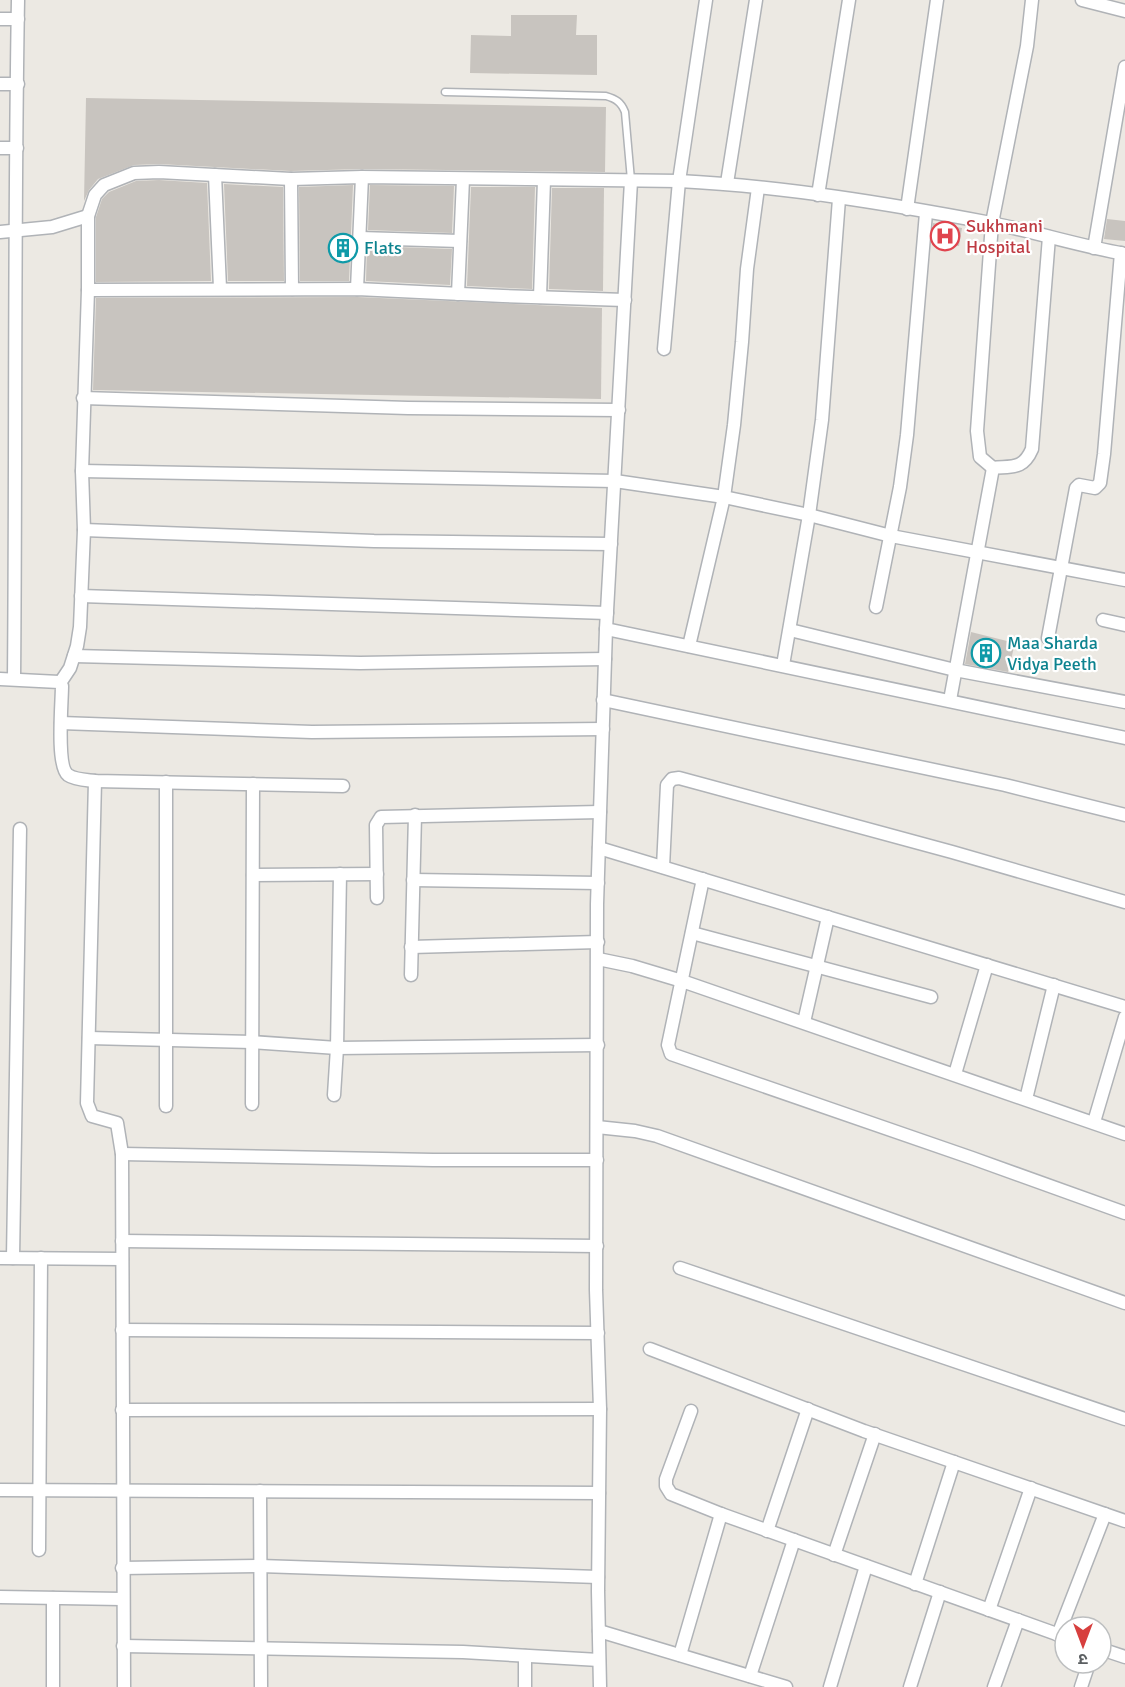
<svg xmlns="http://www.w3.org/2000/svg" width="1125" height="1687" font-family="Signika,'Noto Sans Devanagari',sans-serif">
  <rect width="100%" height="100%" fill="#ece9e3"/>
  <g fill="#c8c4bf">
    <path d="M511 15H577L576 35H597V75L470 73 471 35 511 36Z"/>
    <path d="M86 98 606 107 605 172 362 169 291 171 159 164 134 165 98 179 89 190 84 201Z"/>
    <path d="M159 180 207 183 211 281 96 282V217L102 199 109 192 136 181Z"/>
    <path d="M224 184 283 187 284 281H228Z"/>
    <path d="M353 185 349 281H300L299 187Z"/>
    <path d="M370 185 454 186 452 233 368 230Z"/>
    <path d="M471 187H535L532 289 467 286Z"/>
    <path d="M552 188H604L603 291 549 289Z"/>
    <path d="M1107 219 1125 221V241L1104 239Z"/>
    <path d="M933 223 962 228 959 246 932 242Z"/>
    <path d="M367 246 452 249 450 285 366 281Z"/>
    <path d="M357 297 602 308 601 399 93 390 96 298Z"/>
    <path d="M971 632 1015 643 1008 672 965 664Z"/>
  </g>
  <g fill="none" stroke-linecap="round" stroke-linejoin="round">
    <g stroke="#b0b3b7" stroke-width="9">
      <path id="service" d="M445 92 606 96C616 99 621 102 625 112L631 180"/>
    </g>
    <g stroke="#b0b3b7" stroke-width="15">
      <g id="minor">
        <path d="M1082 0 1125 11"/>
        <path d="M0 19H18"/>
        <path d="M0 84H18"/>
        <path d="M0 148H17"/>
        <path d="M215 175 220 288"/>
        <path d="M291 179 292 289"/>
        <path d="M727 183 756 0"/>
        <path d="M818 195 849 0"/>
        <path d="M907 209 937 0"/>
        <path d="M0 232 52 227 88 216"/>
        <path d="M360 238 460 241"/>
        <path d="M1094 248 1125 67"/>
        <path d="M357 289 362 177"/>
        <path d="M88 290 357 289 503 296 625 300"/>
        <path d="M458 294 463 179"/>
        <path d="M540 297 544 180"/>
        <path d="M664 349 679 181 706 0"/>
        <path d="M83 398 408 408 619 410"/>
        <path d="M993 468 980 457 977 431 992 223 1027 46 1032 0"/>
        <path d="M82 471 615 481 724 497 809 515 891 536 1125 580"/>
        <path d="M84 530 374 541 611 544"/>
        <path d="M81 596 607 613"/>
        <path d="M876 607 900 487 907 435 926 213"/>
        <path d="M1103 620 1125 625"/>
        <path d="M606 629 1125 738"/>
        <path d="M790 630 955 670 1125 702"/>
        <path d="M1048 638 1076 488 1079 485 1095 488 1100 483 1104 454 1121 253"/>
        <path d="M689 646 724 497 734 425 742 342 747 269 758 188"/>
        <path d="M74 656 360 663 605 659"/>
        <path d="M783 665 809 515 822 420 839 199"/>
        <path d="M0 679 59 682 62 686C62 702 56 766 68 775 75 780 87 780 95 781L343 786"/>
        <path d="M14 679C16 453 14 226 18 0"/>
        <path d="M60 683 70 668 77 646 80 627 84 530 82 471 88 290V216L95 195 104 185 134 173 159 172 291 179 362 177 679 181C782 186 890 204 991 223 1036 232 1080 246 1125 254"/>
        <path d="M603 700 1005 785 1125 815"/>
        <path d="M950 700 993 468C1012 466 1023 470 1032 449L1049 237"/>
        <path d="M61 723 312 732 603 729"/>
        <path d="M95 781 87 1103 92 1116 117 1123 122 1154 124 1687"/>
        <path d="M166 782V1106"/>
        <path d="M599 848 1125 1007"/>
        <path d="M663 867 667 785 672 779 679 778 952 852 1125 902"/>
        <path d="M253 875 377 874"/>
        <path d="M703 879 668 1045 671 1054 972 1158 1125 1213"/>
        <path d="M413 880 598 883"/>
        <path d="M377 898 376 825 381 817 600 812"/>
        <path d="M692 933 931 997"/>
        <path d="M411 947 598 942"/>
        <path d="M598 959 632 966 682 981 1125 1134"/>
        <path d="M411 975 415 815"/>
        <path d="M804 1022 828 917"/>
        <path d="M89 1038 252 1042 337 1048 598 1045"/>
        <path d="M955 1074 987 965"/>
        <path d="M334 1095 337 1048 340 874"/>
        <path d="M1026 1099 1054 985"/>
        <path d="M252 1104 253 784"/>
        <path d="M1094 1122 1125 1017"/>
        <path d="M597 1127 635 1131 657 1136 1125 1303"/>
        <path d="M122 1154 433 1160H597"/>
        <path d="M122 1241 597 1246"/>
        <path d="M0 1258 122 1259"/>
        <path d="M13 1258 20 829"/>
        <path d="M680 1268 1125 1419"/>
        <path d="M122 1330 598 1333"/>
        <path d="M650 1349 864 1431 1125 1521"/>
        <path d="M122 1410 600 1409"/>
        <path d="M691 1411 666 1479V1486L671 1494 721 1514 1065 1637"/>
        <path d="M0 1490 599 1493"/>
        <path d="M260 1491 261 1687"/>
        <path d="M767 1531 808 1409"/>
        <path d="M39 1550 41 1258"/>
        <path d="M834 1555 875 1434"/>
        <path d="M122 1568 260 1566 598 1577"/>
        <path d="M915 1584 954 1462"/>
        <path d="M0 1597 122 1599"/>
        <path d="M53 1598V1687"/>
        <path d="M989 1610 1031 1488"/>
        <path d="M599 1631 786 1687"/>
        <path d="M1058 1635 1105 1514"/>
        <path d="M123 1646 463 1652 599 1660"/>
        <path d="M1101 1649 1125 1657"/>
        <path d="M680 1655 721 1514"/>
        <path d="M750 1676 794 1540"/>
        <path d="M525 1687V1656"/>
        <path d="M600 1687 598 1591 600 1409 596 1290 597 904 606 629 631 181"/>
        <path d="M830 1687 866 1566"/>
        <path d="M910 1687 940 1592"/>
        <path d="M994 1687 1018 1620"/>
        <path d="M1081 1687 1089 1663"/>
      </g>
    </g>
    <use href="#service" stroke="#fff" stroke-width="6"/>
    <use href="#minor" stroke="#fff" stroke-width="12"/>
  </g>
  <defs>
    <g id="hospital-ring" transform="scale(1.5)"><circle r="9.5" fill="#fff" stroke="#e0444e" stroke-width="1.5"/><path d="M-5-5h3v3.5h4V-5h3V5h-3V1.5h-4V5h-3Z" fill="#e0444e"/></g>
    <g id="building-ring" transform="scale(1.5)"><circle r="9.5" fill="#fff" stroke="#0f9aa8" stroke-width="1.5"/><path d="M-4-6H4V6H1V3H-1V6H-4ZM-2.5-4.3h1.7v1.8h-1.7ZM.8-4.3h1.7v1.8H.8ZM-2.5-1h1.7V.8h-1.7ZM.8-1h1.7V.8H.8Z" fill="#0f9aa8"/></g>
  </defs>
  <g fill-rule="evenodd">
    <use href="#hospital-ring" x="945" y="236"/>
    <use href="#building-ring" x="343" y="248"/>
    <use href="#building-ring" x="986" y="653"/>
  </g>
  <g text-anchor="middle" stroke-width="4.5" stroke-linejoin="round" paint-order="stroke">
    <g font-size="18" fill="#be3a42" stroke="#fff" text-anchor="start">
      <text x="966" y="232">Sukhmani<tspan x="966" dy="21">Hospital</tspan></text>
    </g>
    <g font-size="18" fill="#0d838f" stroke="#fff" text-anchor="start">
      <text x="364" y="254">Flats</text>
      <text x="1007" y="649">Maa Sharda<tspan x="1007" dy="21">Vidya Peeth</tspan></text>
    </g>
  </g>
  <g transform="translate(1083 1645) rotate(180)"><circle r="28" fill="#ffffff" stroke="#bdbfc0" stroke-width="1.5"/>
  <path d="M0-4.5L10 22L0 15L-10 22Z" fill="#d73f3e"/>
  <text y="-9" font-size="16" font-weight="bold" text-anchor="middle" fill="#5b5f62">उ</text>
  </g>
</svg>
